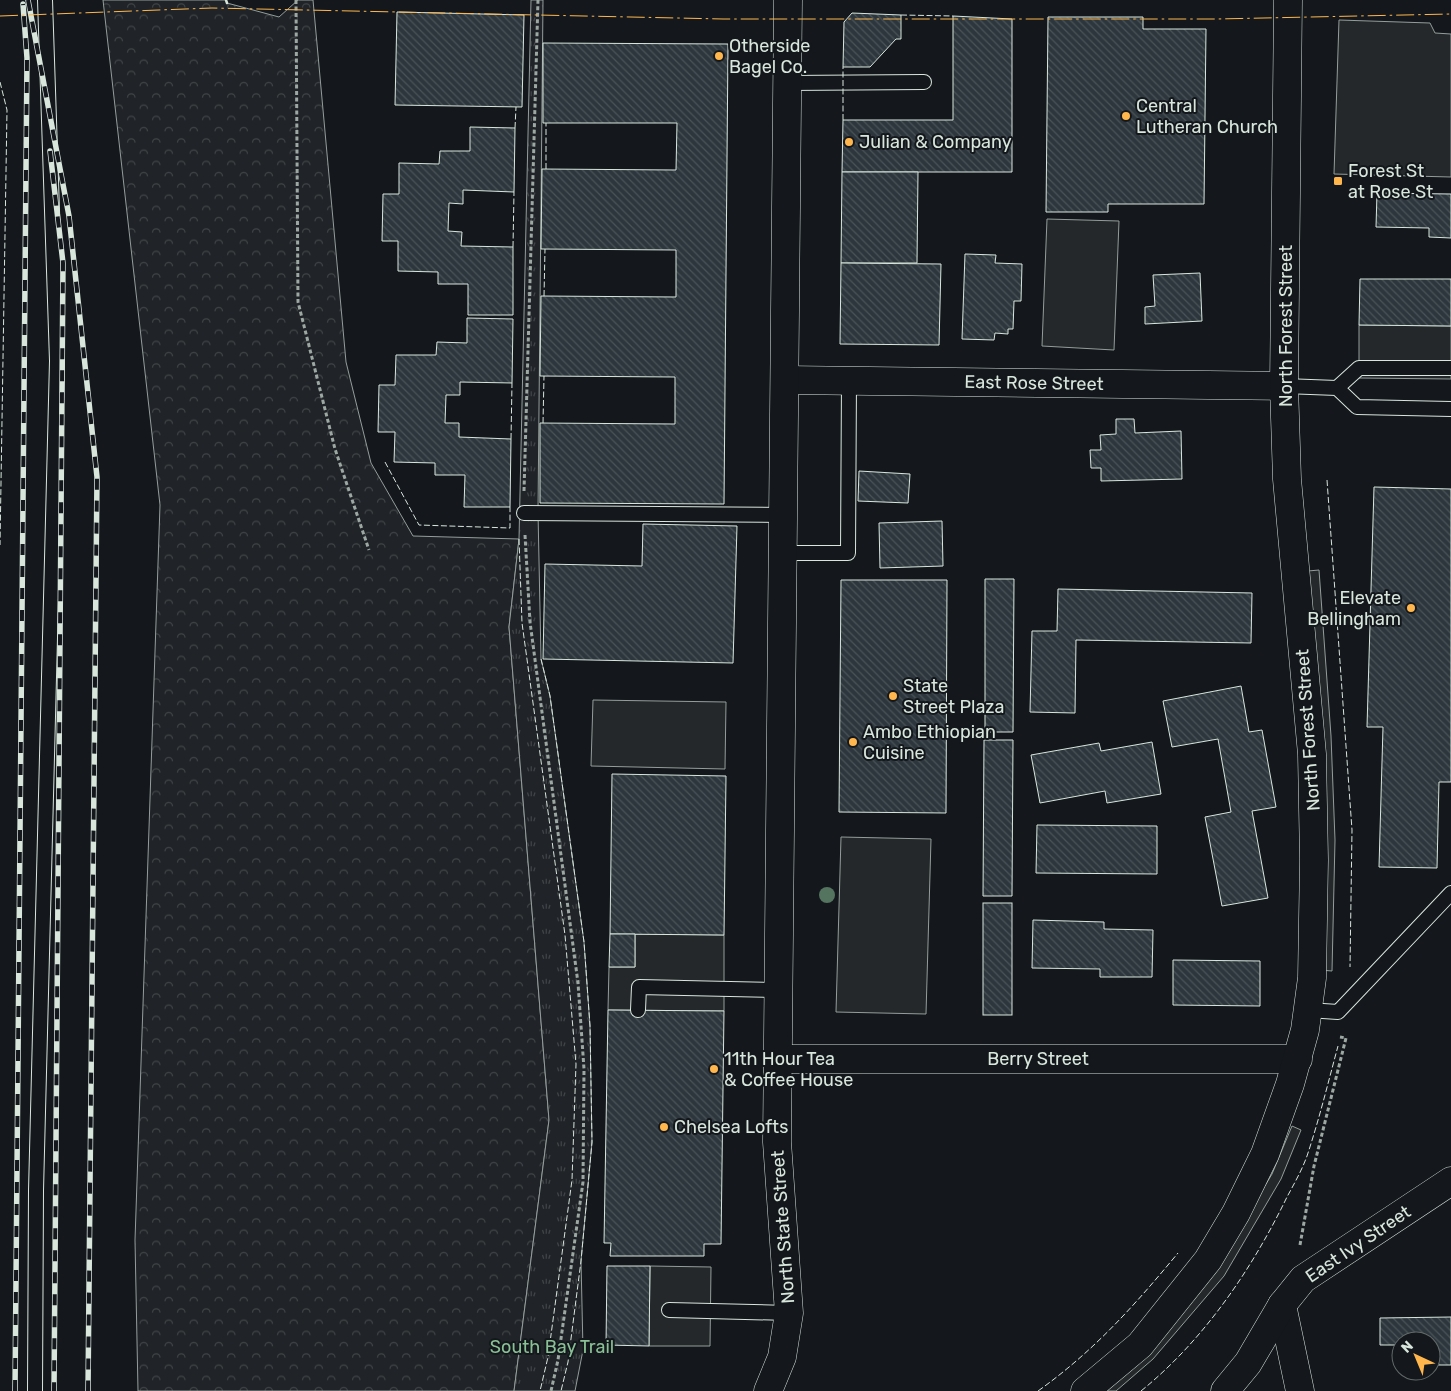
<svg xmlns="http://www.w3.org/2000/svg" width="1451" height="1391" font-family="Rubik,sans-serif">
  <defs>
    <pattern id="forest-crowns" width="20" height="18" patternUnits="userSpaceOnUse" patternTransform="scale(1.25)"><rect width="20" height="18" fill="#202428"/><path d="M2 6a3 3 0 1 1 6 0M12 15a3 3 0 1 1 6 0" fill="none" stroke="#404447"/></pattern>
    <pattern id="park-tufts" width="24" height="20" patternUnits="userSpaceOnUse" patternTransform="scale(1.25)"><rect width="24" height="20" fill="#202428"/><path d="M3 7l-1-3M5 7V3M7 7l1-3M15 17l-1-3M17 17v-4M19 17l1-3" fill="none" stroke="#404447"/></pattern>
    <pattern id="building-back-hatch" width="6" height="6" patternUnits="userSpaceOnUse" patternTransform="scale(1.25)"><rect width="6" height="6" fill="#2c363c"/><path d="M-1 5l2 2M0 0l6 6M5-1l2 2" fill="none" stroke="#4a5358"/></pattern>
  </defs>
  <rect width="100%" height="100%" fill="#14181c"/>
  <path fill="url(#forest-crowns)" stroke="#939e99" d="M103 0H226L227 3 279 17 298 0H313L346 362 371 463 413 536 519 539 509 627 549 1120 514 1391H138L135 1240 160 505Z"/>
  <path fill="url(#park-tufts)" stroke="#939e99" d="M531 0H543L538 512 541 659 550 696 584 942 590 1026 592 1142 581 1261 583 1350 575 1391H514L549 1120 509 627 519 539Z"/>
  <g fill="#24282b" stroke="#939e99">
    <path d="M1339 20 1430 23 1435 33 1451 34V177L1334 174Z"/>
    <path d="M1047 219 1119 221 1114 350 1042 346Z"/>
    <path d="M1359 325 1451 326V379L1359 378Z"/>
    <path d="M1319 570 1331 736 1335 840 1332 971 1320 970 1308 571Z"/>
    <path d="M593 700 726 702 725 769 591 766Z"/>
    <path d="M841 837 931 839 926 1014 836 1012Z"/>
    <path d="M635 934 724 935V1011L608 1010 609 967H635Z"/>
    <path d="M1292 1126 1301 1130 1281 1179 1224 1276 1153 1359 1116 1391H1100L1215 1269 1272 1174Z"/>
    <path d="M650 1266 711 1267 710 1346H649Z"/>
  </g>
  <g fill="url(#building-back-hatch)" stroke="#d8e6dc">
    <path d="M397 12 524 15 522 107 395 105Z"/>
    <path d="M852 13 901 15V39H896L870 67H843L844 22Z"/>
    <path d="M953 16 1012 19V172H842L843 120H953Z"/>
    <path d="M1048 17H1143V29H1206L1204 204H1108V212H1046Z"/>
    <path d="M543 43 728 44 724 504 540 503V423L675 424V377L540 376 541 296 676 297V250L541 249 542 169 676 170 677 123H543Z"/>
    <path d="M470 127 515 128 514 192 463 190V204L449 203 448 231 462 232 461 246 513 247V315H468V284H438V272L398 271V241H382L383 194H399V163L439 164 440 151H470Z"/>
    <path d="M842 172H918L917 263H841Z"/>
    <path d="M1377 193 1451 194V238L1429 237V228L1376 227Z"/>
    <path d="M965 254 996 255 995 263 1022 264 1021 301H1014L1013 329H1008V334L995 333 994 340 962 339Z"/>
    <path d="M841 263 941 264 939 345 840 344Z"/>
    <path d="M1200 273 1202 321 1145 324V307L1155 306 1153 275Z"/>
    <path d="M1360 279H1451V326L1359 325Z"/>
    <path d="M467 318 513 319 512 383 460 382V395H446L445 423H459V437L511 439 510 507H464L465 475H435V463L394 462 395 432H378L379 385H395L396 355H436L437 342 467 343Z"/>
    <path d="M1116 419H1134L1135 433 1181 431 1182 479 1101 481V468H1091L1090 450H1101L1100 435 1116 434Z"/>
    <path d="M859 471 910 474 908 503 858 501Z"/>
    <path d="M1374 487 1451 489V782H1439L1437 868 1379 867 1383 727H1367Z"/>
    <path d="M942 521 943 566 880 568 879 523Z"/>
    <path d="M643 524 737 526 733 663 543 659 545 564 642 566Z"/>
    <path d="M985 579H1014L1013 732H985Z"/>
    <path d="M841 580H947L946 813 839 812Z"/>
    <path d="M1058 589 1252 593 1251 643 1076 640 1075 713 1030 712 1032 631H1057Z"/>
    <path d="M1241 686 1249 732 1262 730 1276 807 1252 811 1268 898 1222 906 1205 817 1231 812 1218 739 1172 747 1163 701Z"/>
    <path d="M984 740H1013L1012 896H983Z"/>
    <path d="M1152 742 1161 794 1107 803 1105 791 1040 803 1031 755 1099 743 1101 751Z"/>
    <path d="M612 774 726 776 724 935 610 934Z"/>
    <path d="M1037 825 1157 826V874L1036 873Z"/>
    <rect x="983" y="903" width="29" height="112"/>
    <path d="M1033 920 1104 922V929L1153 930 1152 977H1100V969L1032 968Z"/>
    <path d="M610 934H635V967H609Z"/>
    <path d="M1173 960 1260 961V1006L1173 1005Z"/>
    <path d="M608 1010 724 1011 721 1244H704V1256H610L611 1243H604Z"/>
    <path d="M607 1266H650L649 1346 606 1345Z"/>
    <path d="M1451 1317V1365H1431V1341H1401V1365H1395V1345H1380V1318Z"/>
  </g>
  <g fill="none" stroke-linecap="round" stroke-linejoin="round">
    <g stroke="#d8e6dc" stroke-width="16">
      <g id="lane">
        <path d="M787 83 924 82"/>
        <path d="M1284 386 1337 388 1357 407 1451 409"/>
        <path d="M1337 388 1359 368H1451"/>
        <path d="M524 513 784 515"/>
        <path d="M783 553H848L849 381"/>
        <path d="M638 1010 639 987 779 990"/>
        <path d="M1308 1010 1338 1012 1451 893"/>
        <path d="M669 1310 789 1313"/>
        <path d="M35 1391 36 1191 57 361 45 0"/>
      </g>
    </g>
    <g stroke="#d8e6dc" stroke-width="29">
      <g id="street">
        <path d="M785 380 1284 386"/>
        <path d="M778 1059H1298"/>
        <path d="M1282 1305 1300 1391"/>
        <path d="M1225 1391 1248 1363 1282 1305 1303 1279 1451 1181"/>
      </g>
    </g>
    <g stroke="#d8e6dc" stroke-width="29">
      <g id="secondary">
        <path d="M768 1391 782 1357 789 1313 777 1142 788 0"/>
        <path d="M1085 1391 1140 1345 1208 1260 1236 1213 1265 1154 1290 1084 1305 1030 1312 978 1314 860 1312 754 1287 479 1284 386 1288 0"/>
      </g>
    </g>
    <g stroke="#9da8a2" stroke-width="3" stroke-dasharray="4 2.5" stroke-linecap="butt">
      <path d="M296 0 298 302 335 449 369 550"/>
      <path d="M524 491 538 0"/>
      <path d="M525 535 530 622 578 983 584 1069 583 1182 558 1360 551 1391"/>
      <path d="M1300 1245 1314 1166 1346 1038 1340 1037"/>
    </g>
    <use href="#lane" stroke="#14181c" stroke-width="14"/>
    <use href="#street" stroke="#14181c" stroke-width="28"/>
    <use href="#secondary" stroke="#14181c" stroke-width="28"/>
    <g stroke="#d8e6dc" stroke-width="5.5">
      <g id="rail">
        <path d="M28 0 69 216 97 477 88 1391"/>
        <path d="M50 151 63 263 54 1391"/>
        <path d="M15 1391 27 58 23 4"/>
      </g>
    </g>
    <use href="#rail" stroke="#14181c" stroke-width="4" stroke-dasharray="11" stroke-linecap="butt"/>
    <g stroke="#d8e6dc" stroke-width="1" stroke-dasharray="6 2.5" stroke-linecap="butt">
      <path d="M901 15 953 16"/>
      <path d="M0 82 7 110 0 545"/>
      <path d="M843 120V67"/>
      <path d="M515 128 516 107"/>
      <path d="M546 169V123"/>
      <path d="M513 247 514 192"/>
      <path d="M544 296 545 249"/>
      <path d="M543 423 544 376"/>
      <path d="M511 439 512 383"/>
      <path d="M385 462 419 525 510 528V507"/>
      <path d="M1327 480 1352 830 1350 967"/>
      <path d="M519 539 522 623 565 935 576 1064 572 1180 548 1357 540 1391"/>
      <path d="M541 659 550 696 584 942 590 1026 592 1142 581 1261 568 1362 561 1391"/>
      <path d="M1038 1391C1094 1351 1134 1306 1178 1253"/>
      <path d="M1141 1391C1204 1340 1252 1269 1287 1197 1294 1184 1302 1170 1307 1156 1319 1120 1328 1083 1338 1046"/>
    </g>
    <path stroke="#d8e6dc" stroke-width="2.5" d="M226 0 227 3"/>
    <path stroke="#ffb74d" stroke-width="1" stroke-dasharray="18 4 2.5 4" stroke-linecap="butt" d="M0 16 212 8 723 19H1217L1451 14"/>
  </g>
  <circle fill="#55745f" cx="827" cy="895" r="8"/>
  <g fill="#ffb74d" stroke="#14181c" stroke-width="2">
    <circle cx="719" cy="56" r="5"/>
    <circle cx="1126" cy="116" r="5"/>
    <circle cx="849" cy="142" r="5"/>
    <rect x="1333" y="176" width="10" height="10" rx="2.5"/>
    <circle cx="1411" cy="608" r="5"/>
    <circle cx="893" cy="696" r="5"/>
    <circle cx="853" cy="742" r="5"/>
    <circle cx="714" cy="1069" r="5"/>
    <circle cx="664" cy="1127" r="5"/>
  </g>
  <g text-anchor="middle" stroke-width="4" stroke-linejoin="round" paint-order="stroke">
    <g font-size="18" fill="#d8e6dc" stroke="#14181c" text-anchor="start">
      <text x="729" y="52">Otherside<tspan x="729" dy="21">Bagel Co.</tspan></text>
      <text x="1136" y="112">Central<tspan x="1136" dy="21">Lutheran Church</tspan></text>
      <text x="859" y="148">Julian &amp; Company</text>
      <text x="1348" y="177">Forest St<tspan x="1348" dy="21">at Rose St</tspan></text>
      <text x="1401" y="604" text-anchor="end">Elevate<tspan x="1401" dy="21">Bellingham</tspan></text>
      <text x="903" y="692">State<tspan x="903" dy="21">Street Plaza</tspan></text>
      <text x="863" y="738">Ambo Ethiopian<tspan x="863" dy="21">Cuisine</tspan></text>
      <text x="724" y="1065">11th Hour Tea<tspan x="724" dy="21">&amp; Coffee House</tspan></text>
      <text x="674" y="1133">Chelsea Lofts</text>
    </g>
    <g font-size="18" fill="#d8e6dc" stroke="#14181c">
      <text transform="translate(1286 326) rotate(-90)" y="6">North Forest Street</text>
      <text transform="translate(1034 383) rotate(1)" y="6">East Rose Street</text>
      <text transform="translate(1308 730) rotate(-94)" y="6">North Forest Street</text>
      <text x="1038" y="1065">Berry Street</text>
      <text transform="translate(783 1227) rotate(-94)" y="6">North State Street</text>
      <text transform="translate(1358 1244) rotate(-34)" y="6">East Ivy Street</text>
    </g>
    <g font-size="18" fill="#8ac095" stroke="#14181c">
      <text x="552" y="1353">South Bay Trail</text>
    </g>
  </g>
  <g transform="translate(1416 1356) rotate(316)"><circle r="24" fill="#14181c" stroke="#626a69"/>
  <path d="M0-4L9 19L0 12L-9 19Z" fill="#ffb74d"/>
  <text y="-8" font-size="14" font-weight="bold" text-anchor="middle" fill="#d8e6dc">N</text>
  </g>
</svg>
